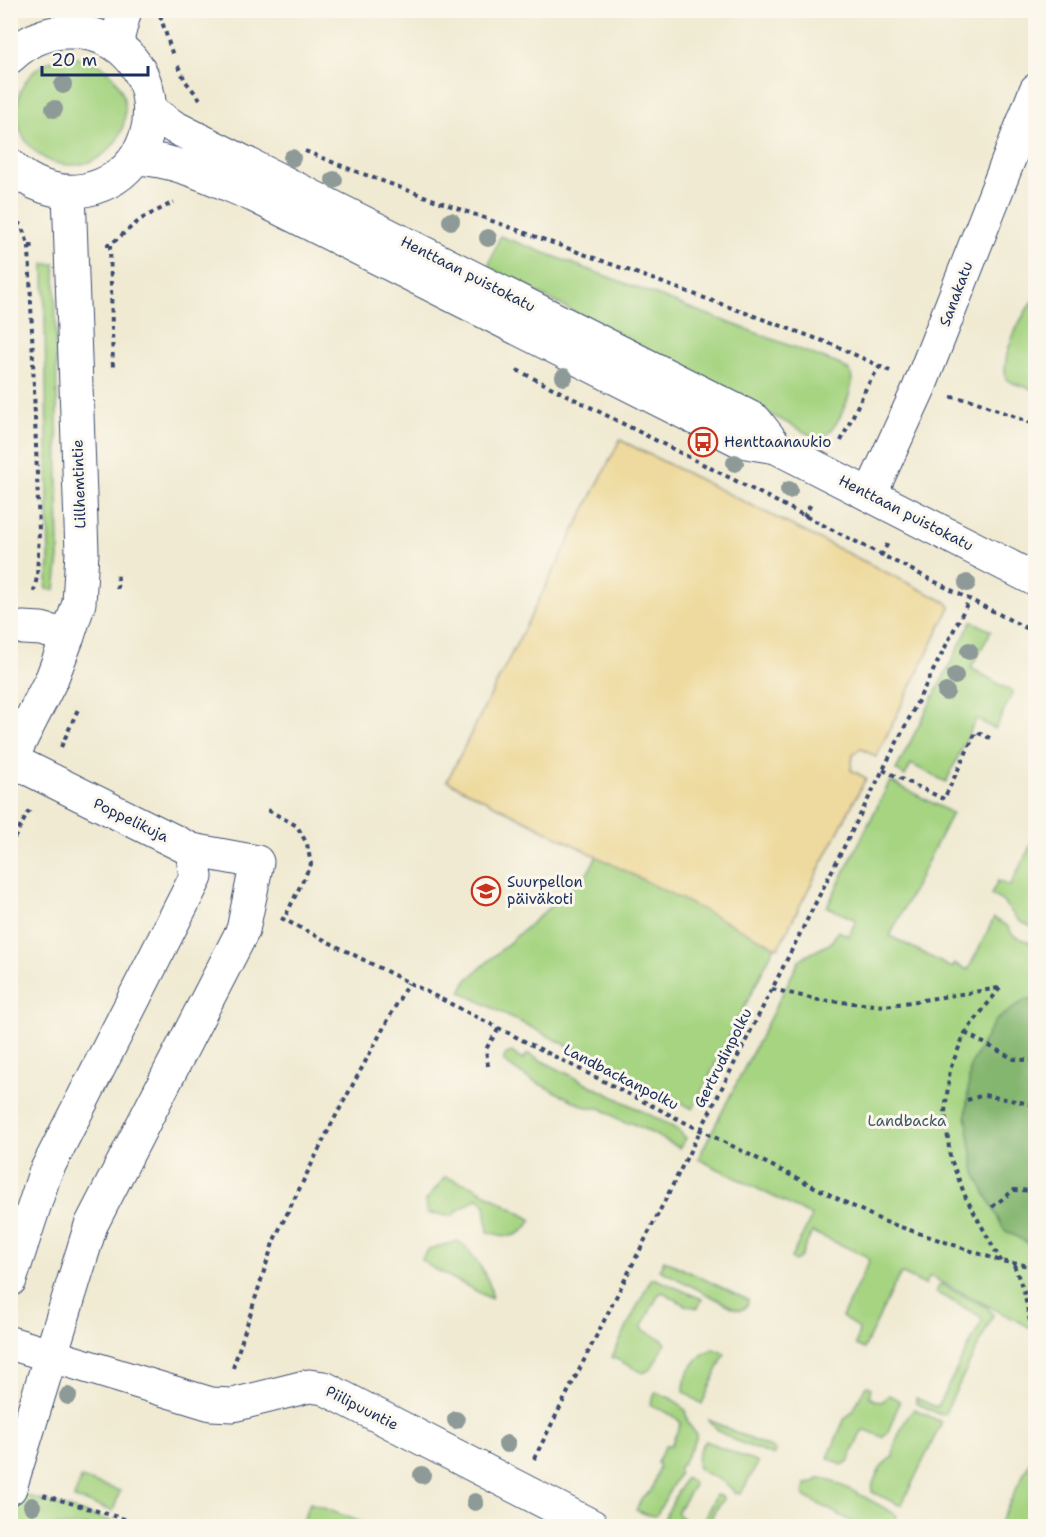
<svg xmlns="http://www.w3.org/2000/svg" width="1046" height="1537" font-family="'Shantell Sans',sans-serif">
  <rect width="100%" height="100%" fill="#fbf7ec"/>
  <filter id="ink" filterUnits="userSpaceOnUse"><feTurbulence type="fractalNoise" baseFrequency=".0167" numOctaves="2"/><feDisplacementMap in="SourceGraphic" scale="12" xChannelSelector="R" yChannelSelector="G"/><feConvolveMatrix kernelMatrix="1 2 1 2 8 2 1 2 1" color-interpolation-filters="sRGB"/></filter>
  <filter id="wash" filterUnits="userSpaceOnUse"><feTurbulence type="fractalNoise" baseFrequency=".008" numOctaves="4" result="noise"/><feDisplacementMap in="SourceGraphic" scale="24" xChannelSelector="R" yChannelSelector="G"/><feGaussianBlur stdDeviation="1.35" result="paint"/><feColorMatrix in="noise" values="0 0 0 0 0 0 0 0 0 0 0 0 0 0 0 0 0 1.4 0 .05"/><feComposite in="paint" operator="in"/></filter>
  <g filter="url(#wash)">
    <rect width="100%" height="100%" fill="#f0ead2"/>
    <g fill="#a6d481" stroke="#608270" stroke-width="1.5">
      <circle cx="71" cy="111" r="54"/>
      <path d="M500 236 838 364C842 366 848 369 850 372 858 384 837 431 824 436 821 438 818 437 814 437L488 267Z"/>
      <path d="M44 264H55L59 558 55 590 46 589 49 563Z"/>
      <path d="M1035 297V390L1013 383 1006 379C1001 352 1020 319 1035 297Z"/>
      <path d="M972 621 991 631 971 668 1013 692 995 729 976 719 946 782 911 764 905 776 896 770Z"/>
      <path d="M890 781 952 813 890 936 952 968 955 964 968 970 994 918 1007 926 1013 935 1035 945V1330L930 1276 925 1285 903 1274 900 1275 894 1285 864 1349 856 1345 859 1329 842 1317 869 1261 866 1256 812 1232 800 1258 795 1261 791 1258 812 1216 698 1159 800 959 831 943 838 931 849 936 856 920 827 907Z"/>
      <path d="M1035 837V929L1019 921 1003 902 991 894 998 881 1010 886Z"/>
      <path d="M597 856 775 946 693 1109 461 992 467 980 587 874Z"/>
      <path d="M512 1052 522 1060 528 1054 654 1117 677 1129 686 1138 680 1148 632 1123H625L600 1108H588L529 1079 503 1061 506 1054Z"/>
      <path d="M445 1177 473 1186 532 1220C519 1240 508 1238 488 1232L485 1205 478 1198 457 1211 453 1216 428 1213 425 1202Z"/>
      <path d="M458 1241C471 1250 495 1283 491 1299L431 1267 421 1259 429 1249Z"/>
      <path d="M664 1260 748 1300V1303C745 1309 743 1311 736 1309L660 1270Z"/>
      <path d="M651 1279H656L702 1299 698 1308 685 1305 663 1292 659 1294 642 1326 643 1330 663 1340 665 1344 651 1369 643 1373 612 1357Z"/>
      <path d="M940 1284 987 1307 993 1315 945 1413 941 1415 916 1403V1398L936 1407 938 1405 982 1321 980 1316 935 1292Z"/>
      <path d="M713 1349 725 1353 702 1404 684 1392C683 1375 697 1354 713 1349Z"/>
      <path d="M868 1386 871 1388 869 1396 874 1400 882 1402 889 1395 900 1401 888 1432 882 1437 866 1430 862 1431 848 1462 842 1465 828 1458 844 1420 853 1411 865 1387Z"/>
      <path d="M656 1392 672 1399 685 1410 688 1423 696 1434V1439L682 1465 679 1466V1473L656 1516 648 1515 636 1510 643 1496 651 1491 659 1467 657 1462 666 1445H671L681 1423C674 1413 660 1411 650 1404Z"/>
      <path d="M915 1409 941 1422V1424L902 1504 899 1505 872 1492C871 1481 883 1461 893 1457 893 1444 905 1416 915 1409Z"/>
      <path d="M709 1420 775 1450 774 1456C756 1448 718 1438 709 1420Z"/>
      <path d="M706 1441 758 1463 741 1493H735C726 1479 710 1478 698 1468 695 1459 699 1448 706 1441Z"/>
      <path d="M1033 1455 1036 1456 1035 1526H998Z"/>
      <path d="M81 1478 120 1491 113 1511 74 1498Z"/>
      <path d="M685 1478 692 1481 694 1485 680 1507 677 1514C684 1520 694 1526 703 1521L716 1495 722 1496 724 1499 714 1512 708 1526H675L663 1521Z"/>
      <path d="M819 1478C831 1478 881 1506 895 1514L896 1517 891 1526H869L851 1521 805 1497 803 1493 806 1484 813 1483Z"/>
      <path d="M21 1494 127 1526H11C11 1515 12 1502 21 1494Z"/>
      <path d="M310 1503 366 1524 365 1526H301Z"/>
    </g>
    <path fill="#84b66f" stroke="#507266" stroke-width="1.5" d="M1026 999 1036 1000 1035 1245H1031L1004 1230 975 1173 966 1116 970 1066 994 1022Z"/>
    <path fill="#eeda9e" stroke="#84847e" stroke-width="1.5" d="M620 440 946 602 950 607 876 757 861 748 853 755 851 770 866 778 778 948 447 781Z"/>
  </g>
  <g filter="url(#ink)">
    <g fill="none" stroke-linecap="round" stroke-linejoin="round">
      <g stroke="#3b4b6f" stroke-width="35">
        <g id="minor">
          <path d="M151 111 174 127 755 420 776 447"/>
          <path d="M136 158C179 160 216 180 255 196L741 441 776 447 1036 580"/>
          <path d="M870 495 919 388 1036 90"/>
          <path d="M23 628 41 629 68 636"/>
          <path d="M10 1280 45 1173 196 877 192 850"/>
          <path d="M10 1343 211 1404 233 1405 309 1386 324 1388 592 1526"/>
          <path d="M10 1488 91 1225 243 930 257 862 192 850 11 760"/>
        </g>
      </g>
      <g stroke="#3b4b6f" stroke-width="35">
        <g id="major">
          <path d="M116 44 125 10"/>
          <path d="M10 57C28 40 47 31 71 32 167 33 179 170 85 190 59 195 29 185 10 165"/>
          <path d="M10 761 52 678 68 636 79 603 82 552 69 193"/>
        </g>
      </g>
      <g stroke="#3b4b6f" stroke-width="4" stroke-dasharray="4.5 4.5" stroke-linecap="butt">
        <path d="M160 15 173 56"/>
        <path d="M178 66 186 82 200 99"/>
        <path d="M305 151 352 170 834 345 890 371"/>
        <path d="M10 217 21 225 29 246 39 532 37 577 33 596"/>
        <path d="M106 245H110L141 219 174 202"/>
        <path d="M110 245 113 370"/>
        <path d="M29 246H38"/>
        <path d="M517 370 1036 633"/>
        <path d="M951 397 972 400 1036 425"/>
        <path d="M841 441 867 386 880 366"/>
        <path d="M804 517 812 502"/>
        <path d="M881 556 888 543"/>
        <path d="M117 589 118 573"/>
        <path d="M61 747 79 707"/>
        <path d="M883 770 944 799 976 732 990 738"/>
        <path d="M268 810 297 826 307 844 311 864 284 919"/>
        <path d="M10 846 31 807"/>
        <path d="M281 918 700 1130 883 1221 1001 1261 1036 1267"/>
        <path d="M1000 988 965 1033 950 1069 945 1112 950 1157 966 1198 1001 1261"/>
        <path d="M772 989 819 1000 885 1006 999 988"/>
        <path d="M965 1033 1014 1059 1036 1061"/>
        <path d="M488 1066 486 1049 499 1028"/>
        <path d="M967 1100 984 1095 1036 1105"/>
        <path d="M992 1207 1014 1190 1036 1191"/>
        <path d="M1014 1265 1024 1292 1034 1341"/>
        <path d="M233 1368 274 1240 332 1123 408 983"/>
        <path d="M534 1459 969 600"/>
        <path d="M43 1495 148 1526"/>
        <path d="M498 1526 502 1518"/>
      </g>
      <use href="#minor" stroke="#fff" stroke-width="33"/>
      <use href="#major" stroke="#fff" stroke-width="33"/>
    </g>
    <g fill="#8e9a97">
      <circle cx="63" cy="85" r="9"/>
      <circle cx="54" cy="109" r="9"/>
      <circle cx="292" cy="158" r="9"/>
      <circle cx="334" cy="180" r="9"/>
      <circle cx="451" cy="221" r="9"/>
      <circle cx="488" cy="238" r="9"/>
      <circle cx="564" cy="377" r="9"/>
      <circle cx="735" cy="463" r="9"/>
      <circle cx="789" cy="490" r="9"/>
      <circle cx="967" cy="583" r="9"/>
      <circle cx="969" cy="651" r="9"/>
      <circle cx="955" cy="676" r="9"/>
      <circle cx="946" cy="692" r="9"/>
      <circle cx="68" cy="1396" r="9"/>
      <circle cx="456" cy="1420" r="9"/>
      <circle cx="507" cy="1444" r="9"/>
      <circle cx="422" cy="1475" r="9"/>
      <circle cx="475" cy="1502" r="9"/>
      <circle cx="32" cy="1506" r="9"/>
    </g>
  </g>
  <defs>
    <g id="bus-ring" transform="scale(1.5)"><circle r="9.5" fill="#fbf7ec" stroke="#c8321e" stroke-width="1.5"/><path d="M-5-6H5V4H4V6H2V4H-2V6H-4V4H-5ZM-3.5-4V0h7V-4ZM-3.5 1.2v1.5H-2V1.2ZM2 1.2v1.5H3.5V1.2Z" fill="#c8321e"/></g>
    <g id="school-ring" transform="scale(1.5)"><circle r="9.5" fill="#fbf7ec" stroke="#c8321e" stroke-width="1.5"/><path d="M0-5L7-2L0 1L-7-2ZM-4 1L0 2.5L4 1V4Q0 6-4 4Z" fill="#c8321e"/></g>
  </defs>
  <g fill-rule="evenodd">
    <use href="#bus-ring" x="703" y="442"/>
    <use href="#school-ring" x="486" y="891"/>
  </g>
  <g text-anchor="middle" stroke-width="6" stroke-linejoin="round" paint-order="stroke">
    <g font-size="15" fill="#1b2f5e" stroke="#fbf7ec">
      <text transform="translate(468 274) rotate(27)" y="5">Henttaan puistokatu</text>
      <text transform="translate(956 294) rotate(-69)" y="5">Sanakatu</text>
      <text transform="translate(79 484) rotate(-92)" y="5">Lillhemtintie</text>
      <text transform="translate(906 513) rotate(27)" y="5">Henttaan puistokatu</text>
      <text transform="translate(131 820) rotate(26)" y="5">Poppelikuja</text>
      <text transform="translate(723 1058) rotate(-63)" y="5">Gertrudinpolku</text>
      <text transform="translate(621 1077) rotate(27)" y="5">Landbackanpolku</text>
      <text transform="translate(362 1408) rotate(27)" y="5">Piilipuuntie</text>
    </g>
    <g font-size="15" fill="#1b2f5e" stroke="#fbf7ec" text-anchor="start">
      <text x="724" y="447">Henttaanaukio</text>
      <text x="507" y="887">Suurpellon<tspan x="507" dy="17">päiväkoti</tspan></text>
    </g>
    <g font-size="15" fill="#3e5867" stroke="#fbf7ec">
      <text x="907" y="1126">Landbacka</text>
    </g>
  </g>
  <rect width="1046" height="1537" fill="none" stroke="#fbf7ec" stroke-width="36"/>
  <path d="M42 66v9h106v-9" fill="none" stroke="#1b2f5e" stroke-width="3"/>
  <text x="51" y="66" font-size="18" fill="#1b2f5e" stroke="#fbf7ec" stroke-width="4.5" paint-order="stroke">20 m</text>
</svg>
